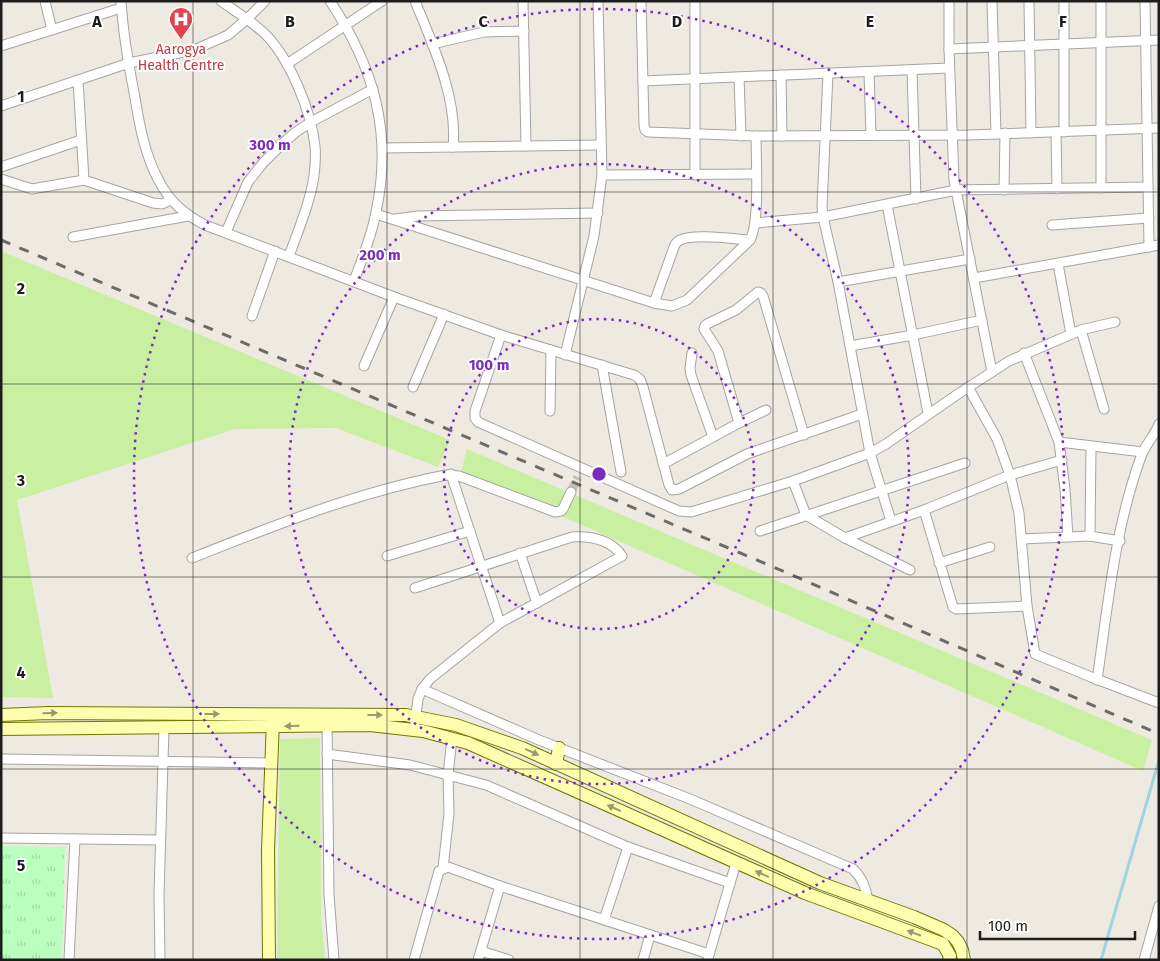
<svg xmlns="http://www.w3.org/2000/svg" width="1160" height="961" font-family="'Fira Sans',sans-serif">
  <defs>
    <pattern id="park-tufts" width="24" height="20" patternUnits="userSpaceOnUse" patternTransform="scale(1.25)"><rect width="24" height="20" fill="#b9ffbd"/><path d="M3 7l-1-3M5 7V3M7 7l1-3M15 17l-1-3M17 17v-4M19 17l1-3" fill="none" stroke="#9fdaa2"/></pattern>
  </defs>
  <rect width="100%" height="100%" fill="#efeae1"/>
  <g fill="#c9efa1">
    <path d="M1 251 450 440 438 467 336 428 235 429 17 500 53 698 1 697Z"/>
    <path d="M467 449 1152 740 1143 771 461 472Z"/>
    <path d="M320 738 321 916 325 960H277L280 739Z"/>
  </g>
  <path fill="url(#park-tufts)" d="M1 846 65 847 62 960H1Z"/>
  <g fill="none" stroke-linecap="round" stroke-linejoin="round">
    <path stroke="#9dd3e2" stroke-width="3" d="M1101 960 1159 760"/>
    <path stroke="#c5c1ba" stroke-width="9" stroke-dasharray="9 4.5" stroke-linecap="butt" d="M571 492 578 477"/>
    <g stroke="#a4a4a4" stroke-width="11">
      <g id="street">
        <path d="M45 1 52 30"/>
        <path d="M121 1C123 32 128 62 134 92 139 122 144 154 159 181 170 202 184 214 205 225L394 297 501 335 634 375 640 379 643 387 669 485 672 490 679 489 747 454 862 414"/>
        <path d="M221 1C235 11 251 21 264 33 290 58 311 111 315 146 316 155 315 167 314 176 310 203 298 231 289 256"/>
        <path d="M330 1C374 67 393 133 376 212 372 235 362 259 354 281"/>
        <path d="M415 1C433 45 458 99 453 147"/>
        <path d="M523 1 526 146"/>
        <path d="M641 1 644 125 645 130 648 132 756 136 968 135 1159 128"/>
        <path d="M695 1V175"/>
        <path d="M949 1V49L954 180 992 372"/>
        <path d="M992 1 996 134"/>
        <path d="M1029 1 1031 133"/>
        <path d="M1064 1V132"/>
        <path d="M1101 1V188"/>
        <path d="M1145 1 1149 247"/>
        <path d="M432 44 484 32 524 31"/>
        <path d="M1 46 121 8"/>
        <path d="M949 49 1159 40"/>
        <path d="M287 64 382 1"/>
        <path d="M912 70 916 199"/>
        <path d="M869 72 871 135"/>
        <path d="M828 73 822 207 823 217 838 282 870 453 891 521"/>
        <path d="M781 75 782 136"/>
        <path d="M739 77 741 136"/>
        <path d="M78 80 84 180 153 203 162 204 171 200"/>
        <path d="M643 81 949 68"/>
        <path d="M1 106 129 63 194 50 228 35 247 19 265 1"/>
        <path d="M1056 132 1057 189"/>
        <path d="M383 148 601 145"/>
        <path d="M1 167 81 140"/>
        <path d="M602 175 756 174"/>
        <path d="M1 179 32 189 84 180"/>
        <path d="M1004 190 1005 133"/>
        <path d="M887 205 928 413"/>
        <path d="M376 214 654 303 672 306 687 300 750 240C760 222 756 159 756 136"/>
        <path d="M395 219 418 216 598 213"/>
        <path d="M755 223 823 217 956 190 1148 187"/>
        <path d="M1052 225 1149 218"/>
        <path d="M226 232 248 182 263 163 282 144 296 132 311 122 373 89"/>
        <path d="M73 237 188 216"/>
        <path d="M1058 264 1071 334"/>
        <path d="M974 278 1159 245"/>
        <path d="M838 282 970 259"/>
        <path d="M654 303 673 250C674 246 676 242 680 240 694 233 734 239 750 240"/>
        <path d="M252 316 275 251"/>
        <path d="M1081 330 1104 409"/>
        <path d="M501 335 475 411V418L478 422 679 511 691 512 793 481 870 453 886 444 958 394 1009 361 1081 330 1115 322"/>
        <path d="M850 346 913 335 982 320"/>
        <path d="M692 353 690 368 691 375 713 437"/>
        <path d="M1024 353 1059 442 1065 489 1068 537"/>
        <path d="M565 355 594 236 602 175 598 1"/>
        <path d="M602 365 621 472"/>
        <path d="M364 366 394 297"/>
        <path d="M413 387 444 314"/>
        <path d="M968 387 997 439 1010 475 1019 513 1027 606 1035 654 1091 677 1159 703"/>
        <path d="M766 410 739 423 718 351 704 329 705 326 707 324 736 310 758 292 761 293 763 296 804 435"/>
        <path d="M550 411 551 350"/>
        <path d="M1059 442 1143 452"/>
        <path d="M663 464 739 423"/>
        <path d="M451 474 500 623"/>
        <path d="M793 481 806 515 845 538 910 570"/>
        <path d="M924 510 953 607 956 609 1027 606"/>
        <path d="M760 531 965 463"/>
        <path d="M1090 536 1091 447"/>
        <path d="M845 538 924 510 1010 475 1062 460"/>
        <path d="M1022 539 1090 536 1120 541"/>
        <path d="M520 553 537 603"/>
        <path d="M387 556 470 531"/>
        <path d="M192 558C275 525 358 492 446 475L459 476 555 512 561 511 563 509 571 492"/>
        <path d="M939 563 990 547"/>
        <path d="M415 588 572 537C592 536 611 540 622 556L500 623 430 679 422 689 418 699 415 722"/>
        <path d="M1097 680C1108 605 1115 526 1142 454 1146 444 1155 435 1159 424"/>
        <path d="M422 689 539 740 690 799 853 869C863 879 865 887 868 900"/>
        <path d="M327 720 329 895 334 960"/>
        <path d="M327 754 410 765 486 785 628 847 730 883"/>
        <path d="M1 759 271 763"/>
        <path d="M1 838 160 840"/>
        <path d="M443 868 449 814 448 775 452 738"/>
        <path d="M604 920 628 847"/>
        <path d="M481 951 509 960"/>
        <path d="M708 958 736 863"/>
        <path d="M69 960 75 839"/>
        <path d="M160 960 159 895 164 728"/>
        <path d="M414 960 439 871 448 867 500 886 709 954"/>
        <path d="M478 960 500 886"/>
        <path d="M643 960 650 935"/>
        <path d="M1144 960 1159 906"/>
      </g>
    </g>
    <g stroke="#6d7700" stroke-width="14">
      <g id="secondary">
        <path d="M1 715 48 713 406 715 456 725 522 748 820 883 914 917 944 930 953 936 958 942 962 950 964 960"/>
        <path d="M1 729 370 725 423 731 468 743 805 893 943 944 950 956 949 960"/>
        <path d="M556 764 559 748"/>
        <path d="M269 960 268 850 273 720"/>
      </g>
    </g>
    <use href="#street" stroke="#fff" stroke-width="9"/>
    <use href="#secondary" stroke="#fdffaf" stroke-width="12"/>
    <path stroke="#6b6b6b" stroke-width="3" stroke-dasharray="10 10" stroke-linecap="butt" d="M1 240 771 566 1159 734"/>
  </g>
  <defs><path id="oneway-solid" d="M-6-.8H1V-3.2L6.5 0L1 3.2V.8H-6Z" transform="scale(1.25)"/></defs>
  <g fill="#98996d">
    <use href="#oneway-solid" transform="translate(50 713) rotate(-1)"/>
    <use href="#oneway-solid" transform="translate(212 714)"/>
    <use href="#oneway-solid" transform="translate(375 715)"/>
    <use href="#oneway-solid" transform="translate(292 726) rotate(179)"/>
    <use href="#oneway-solid" transform="translate(532 752) rotate(25)"/>
    <use href="#oneway-solid" transform="translate(614 808) rotate(-156)"/>
    <use href="#oneway-solid" transform="translate(762 874) rotate(-156)"/>
    <use href="#oneway-solid" transform="translate(914 933) rotate(-160)"/>
  </g>
  <path fill="none" stroke="#1d1d1d" stroke-width="1" stroke-opacity="0.55" d="M193 1V960M387 1V960M580 1V960M773 1V960M967 1V960M1 192H1159M1 384H1159M1 577H1159M1 769H1159"/>
  <g fill="none" stroke="#7b2cbf" stroke-width="2.5" stroke-dasharray="2.5 5">
    <circle cx="599" cy="474" r="155"/>
    <circle cx="599" cy="474" r="310"/>
    <circle cx="599" cy="474" r="465"/>
  </g>
  <defs>
    <g id="hospital-pin" transform="scale(1.25)"><path d="M0 17L-7.5 6A9.5 9.5 0 1 1 7.5 6Z" fill="#e0444e" stroke="#fff"/><path d="M-5-5h3v3.5h4V-5h3V5h-3V1.5h-4V5h-3Z" fill="#fff"/></g>
  </defs>
  <g fill-rule="evenodd">
    <use href="#hospital-pin" x="181" y="19"/>
  </g>
  <g text-anchor="middle" stroke-width="4" stroke-linejoin="round" paint-order="stroke">
    <g font-size="14" fill="#be3a42" stroke="#fff">
      <text x="181" y="54">Aarogya<tspan x="181" dy="16">Health Centre</tspan></text>
    </g>
  </g>
  <g font-size="16" text-anchor="middle" font-weight="bold" fill="#1d1d1d" stroke="#fff" stroke-width="4" stroke-linejoin="round" paint-order="stroke">
    <text x="97" y="27">A</text>
    <text x="290" y="27">B</text>
    <text x="483" y="27">C</text>
    <text x="677" y="27">D</text>
    <text x="870" y="27">E</text>
    <text x="1063" y="27">F</text>
    <text x="21" y="102">1</text>
    <text x="21" y="294">2</text>
    <text x="21" y="486">3</text>
    <text x="21" y="678">4</text>
    <text x="21" y="871">5</text>
  </g>
  <circle cx="599" cy="474" r="8" fill="#7b2cbf" stroke="#fff" stroke-width="2.5"/>
  <g font-size="15" text-anchor="middle" font-weight="bold" fill="#7b2cbf" stroke="#fff" stroke-width="4" stroke-linejoin="round" paint-order="stroke">
    <text x="270" y="150">300 m</text>
    <text x="380" y="260">200 m</text>
    <text x="489" y="370">100 m</text>
  </g>
  <rect width="1160" height="961" fill="none" stroke="#1d1d1d" stroke-width="5"/>
  <path d="M980 931v8h155v-8" fill="none" stroke="#1d1d1d" stroke-width="2.5"/>
  <text x="988" y="931" font-size="15" fill="#1d1d1d" stroke="#ffffff" stroke-width="4" paint-order="stroke">100 m</text>
</svg>
